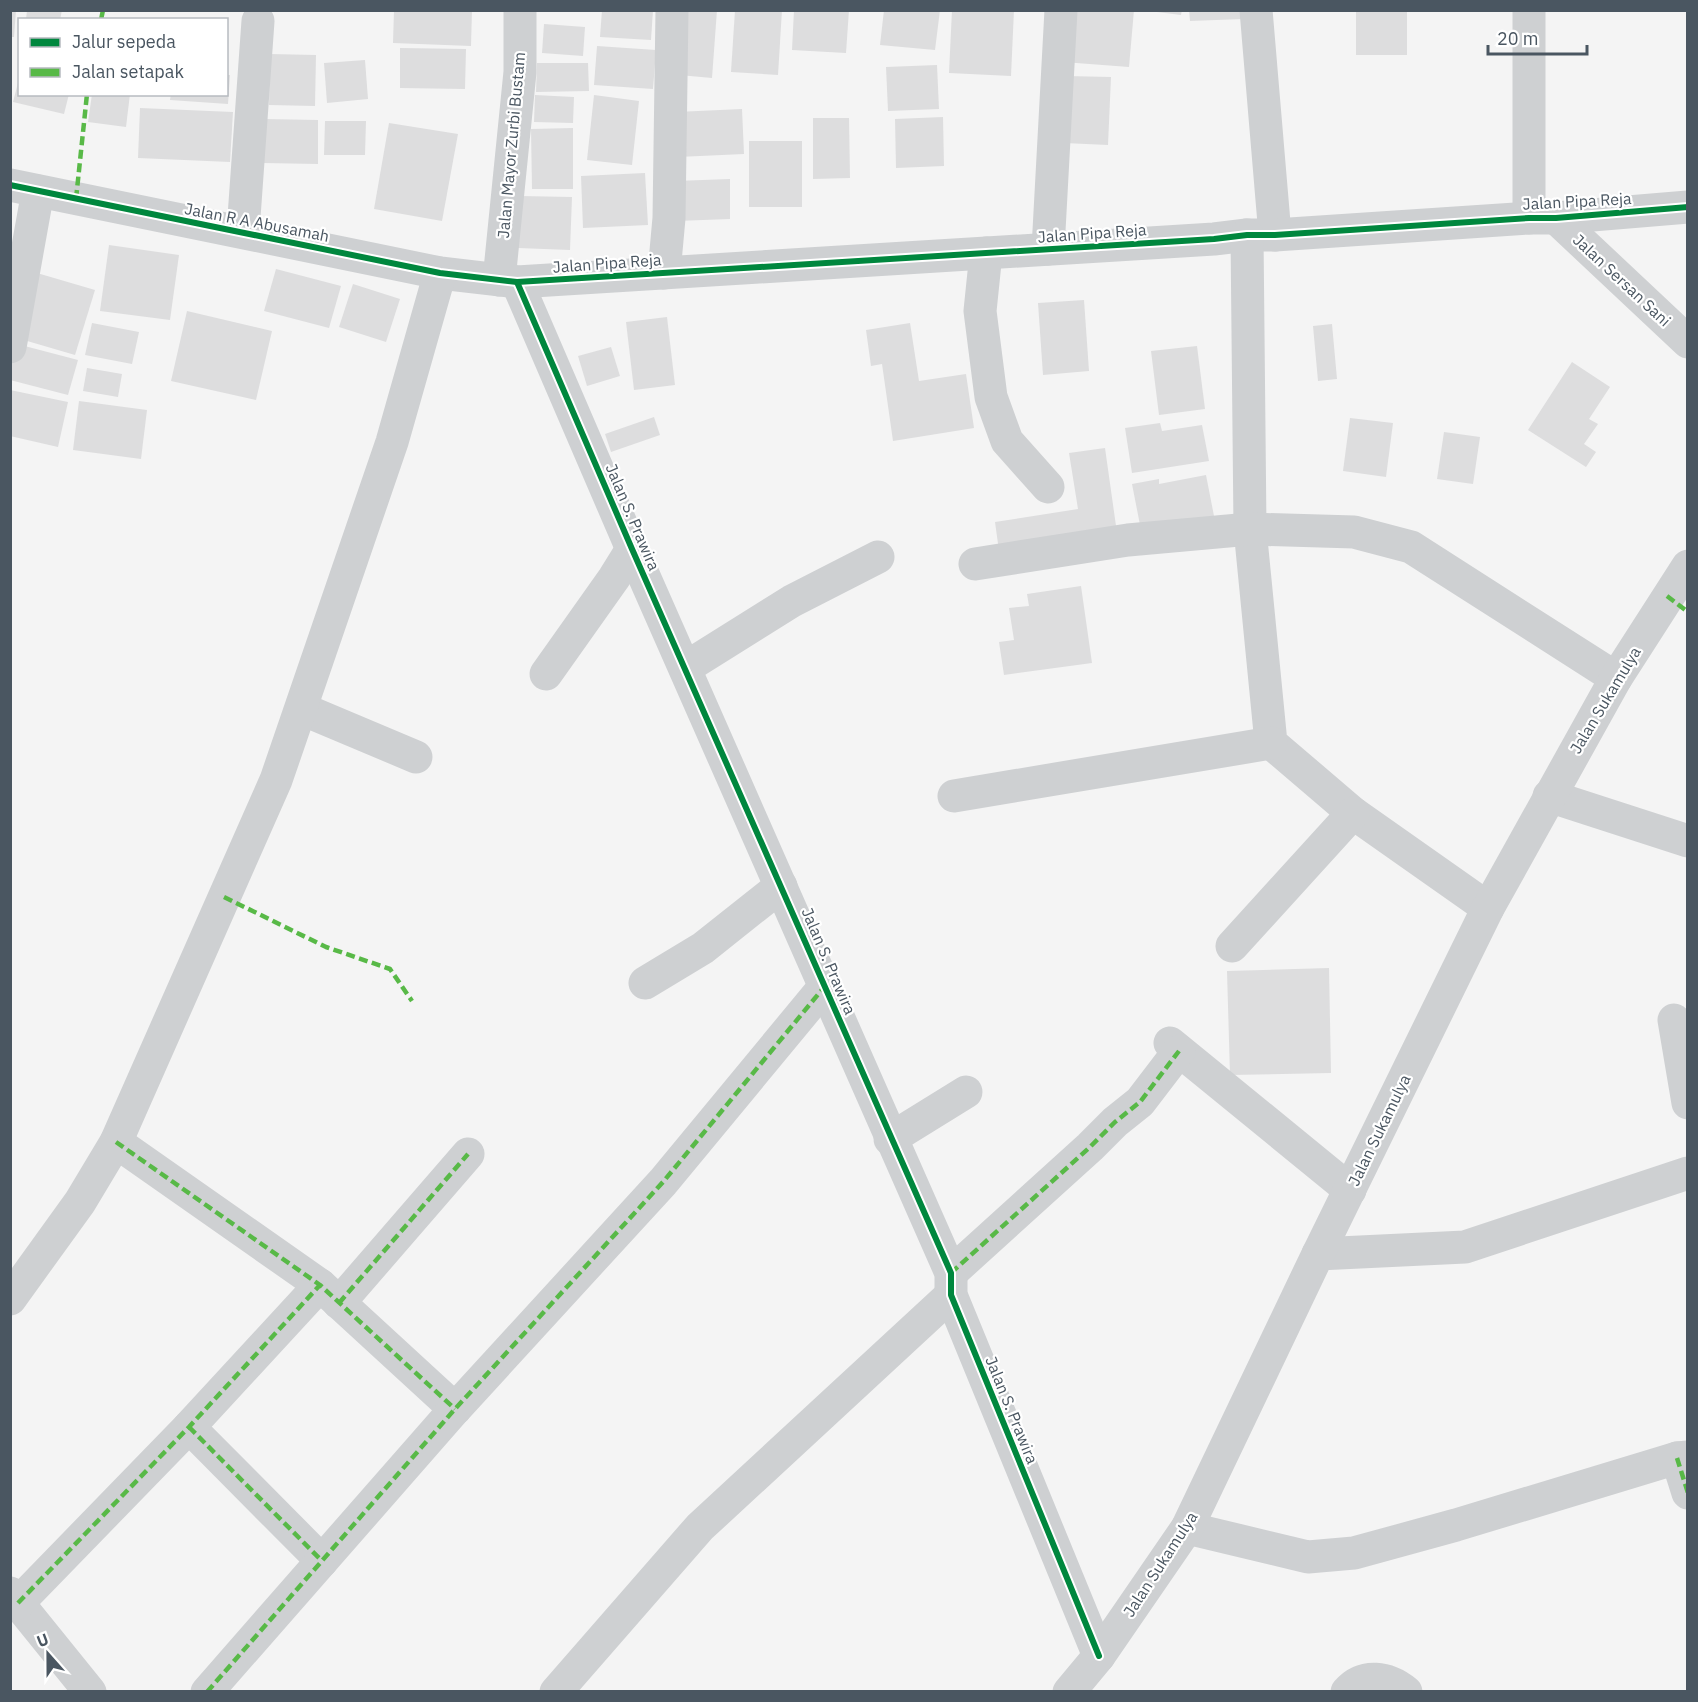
<svg xmlns="http://www.w3.org/2000/svg" width="1698" height="1702" font-family="'IBM Plex Sans',sans-serif">
  <rect width="100%" height="100%" fill="#f4f4f4"/>
  <g fill="#ddddde">
    <path d="M10 10H16L14 37H10Z"/>
    <path d="M27 10H62L60 20H26Z"/>
    <path d="M394 10H472L471 46 393 43Z"/>
    <path d="M602 10H653L651 40 600 37Z"/>
    <path d="M684 10H717L712 78 679 75Z"/>
    <path d="M735 10H782L778 75 731 72Z"/>
    <path d="M794 10H849L846 53 792 50Z"/>
    <path d="M884 10H940L935 50 880 45Z"/>
    <path d="M952 10H1014L1011 76 949 73Z"/>
    <path d="M1067 10H1134L1129 67 1063 62Z"/>
    <path d="M1157 10H1182L1181 15 1157 12Z"/>
    <path d="M1189 10H1242L1243 19 1190 21Z"/>
    <rect x="1356" y="10" width="51" height="45"/>
    <path d="M544 24 585 27 583 56 542 53Z"/>
    <path d="M597 46 656 50 653 89 594 85Z"/>
    <path d="M400 48 466 49 465 89 400 88Z"/>
    <path d="M270 54 316 55 315 106 269 105Z"/>
    <path d="M365 60 368 99 327 103 324 63Z"/>
    <path d="M537 63H588L589 91 536 92Z"/>
    <path d="M937 65 939 109 888 111 886 67Z"/>
    <path d="M226 75H230L228 104 170 100 171 94H226Z"/>
    <path d="M1066 76 1111 77 1108 145 1064 143Z"/>
    <path d="M19 79 20 94H69L64 114 13 102Z"/>
    <path d="M92 94H130L126 127 88 122Z"/>
    <path d="M535 95 574 97 573 123 534 122Z"/>
    <path d="M594 95 639 101 632 165 587 160Z"/>
    <path d="M140 108 233 112 230 162 138 158Z"/>
    <path d="M742 109 744 154 678 157 676 112Z"/>
    <path d="M943 117 944 166 896 168 895 119Z"/>
    <path d="M813 118H849L850 178 813 179Z"/>
    <path d="M264 119 318 120V164L263 163Z"/>
    <path d="M325 121H366L365 155H324Z"/>
    <path d="M389 123 458 134 442 221 374 209Z"/>
    <path d="M573 128V189H532L531 129Z"/>
    <rect x="749" y="141" width="53" height="66"/>
    <path d="M645 173 648 225 583 228 581 176Z"/>
    <path d="M730 179V219L676 221 675 181Z"/>
    <path d="M520 196 572 197 570 250 518 248Z"/>
    <path d="M109 245 179 255 170 320 100 311Z"/>
    <path d="M276 269 341 286 329 328 264 311Z"/>
    <path d="M37 273 95 290 75 355 17 338Z"/>
    <path d="M353 284 400 299 386 342 339 327Z"/>
    <path d="M1084 300 1089 371 1043 375 1038 303Z"/>
    <path d="M187 311 272 331 256 400 171 381Z"/>
    <path d="M667 317 675 385 634 390 626 322Z"/>
    <path d="M92 323 139 332 132 364 85 355Z"/>
    <path d="M910 323 919 381 966 374 974 428 893 441 882 364 871 366 866 330Z"/>
    <path d="M1332 324 1337 379 1318 381 1313 326Z"/>
    <path d="M17 344 78 360 68 395 10 380V367Z"/>
    <path d="M1197 346 1205 409 1159 415 1151 351Z"/>
    <path d="M611 347 620 376 587 386 578 356Z"/>
    <path d="M1572 362 1610 387 1589 419 1598 424 1584 444 1596 452 1586 467 1528 430Z"/>
    <path d="M87 368 122 374 118 397 83 391Z"/>
    <path d="M10 390 68 402 58 447 10 436Z"/>
    <path d="M79 401 147 410 141 459 73 450Z"/>
    <path d="M654 417 660 435 611 452 605 434Z"/>
    <path d="M1350 418 1393 423 1386 477 1343 471Z"/>
    <path d="M1160 423 1162 431 1202 425 1209 461 1132 473 1125 428Z"/>
    <path d="M1444 432 1480 437 1473 484 1437 479Z"/>
    <path d="M1105 448 1117 533 999 551 995 522 1078 509 1069 453Z"/>
    <path d="M1206 475 1214 516 1141 530 1132 484 1159 479V484Z"/>
    <path d="M1081 586 1092 663 1004 675 999 642 1014 640 1009 608 1029 606 1027 594Z"/>
    <path d="M1329 968 1331 1073 1230 1075 1227 971Z"/>
  </g>
  <g fill="none" stroke-linecap="round" stroke-linejoin="round">
    <g stroke="#ced0d2" stroke-width="33">
      <path d="M1256 10 1275 235"/>
      <path d="M10 185 440 273 517 282 1214 239 1247 235H1275L1529 218H1556L1688 207"/>
      <path d="M1529 218V10"/>
      <path d="M1556 218 1688 342"/>
      <path d="M243 231 258 21"/>
      <path d="M1247 235 1250 529 1271 743 1353 813 1488 908"/>
      <path d="M1048 249 1061 10"/>
      <path d="M986 253 980 311 991 397 1007 441 1048 487"/>
      <path d="M664 273 669 218 672 10"/>
      <path d="M499 280 520 72V10"/>
      <path d="M517 282 632 549 951 1273V1295L1099 1656"/>
      <path d="M10 347 38 191"/>
      <path d="M975 564 1128 540 1250 529 1354 532 1411 547 1616 678"/>
      <path d="M685 668 792 601 878 557"/>
      <path d="M546 674 614 578 632 549"/>
      <path d="M302 709 416 757"/>
      <path d="M954 796 1271 743"/>
      <path d="M1549 796 1688 841"/>
      <path d="M1232 946 1353 813"/>
      <path d="M645 983 703 948 781 886"/>
      <path d="M1674 1020 1688 1103"/>
      <path d="M1170 1043 1350 1190"/>
      <path d="M890 1139 966 1092"/>
      <path d="M116 1142 320 1285 455 1409"/>
      <path d="M1318 1254 1465 1247 1688 1173"/>
      <path d="M951 1273 1090 1147 1115 1122 1140 1102 1179 1051"/>
      <path d="M10 1299 80 1202 116 1142 276 780 392 442 440 273"/>
      <path d="M339 1303 468 1154"/>
      <path d="M189 1427 322 1561"/>
      <path d="M1677 1458 1688 1493"/>
      <path d="M1187 1528 1308 1557 1354 1553 1456 1525 1677 1458 1688 1457"/>
      <path d="M10 1593 90 1692"/>
      <path d="M18 1603 189 1427 320 1285"/>
      <path d="M207 1692 455 1409 663 1182 825 986"/>
      <path d="M556 1692 700 1527 951 1295"/>
      <path d="M1069 1692 1099 1656 1187 1528 1318 1254 1488 908 1616 678 1688 566"/>
      <path d="M1347 1692C1363 1673 1388 1677 1406 1692"/>
    </g>
    <g stroke="#58b947" stroke-width="4.5" stroke-dasharray="9 4.5" stroke-linecap="butt">
      <path d="M101 20 103 10"/>
      <path d="M76 199 87 94"/>
      <path d="M1667 596 1688 612"/>
      <path d="M224 897 326 947 390 969 412 1001"/>
      <path d="M116 1142 320 1285 455 1409"/>
      <path d="M951 1273 1090 1147 1115 1122 1140 1102 1179 1051"/>
      <path d="M339 1303 468 1154"/>
      <path d="M189 1427 322 1561"/>
      <path d="M1677 1458 1688 1493"/>
      <path d="M18 1603 189 1427 320 1285"/>
      <path d="M207 1692 455 1409 663 1182 825 986"/>
    </g>
    <g stroke="#fff" stroke-width="10">
      <g id="cycleway">
        <path d="M10 185 440 273 517 282 1214 239 1247 235H1275L1529 218H1556L1688 207"/>
        <path d="M517 282 632 549 951 1273V1295L1099 1656"/>
      </g>
    </g>
    <use href="#cycleway" stroke="#00873e" stroke-width="6"/>
  </g>
  <g text-anchor="middle" stroke-width="4.5" stroke-linejoin="round" paint-order="stroke">
    <g font-size="16" fill="#4a5661" stroke="#fff">
      <text transform="translate(511 145) rotate(-85)" y="6">Jalan Mayor Zurbi Bustam</text>
      <text transform="translate(1577 201) rotate(-3)" y="6">Jalan Pipa Reja</text>
      <text transform="translate(257 222) rotate(11)" y="6">Jalan R A Abusamah</text>
      <text transform="translate(1092 233) rotate(-4)" y="6">Jalan Pipa Reja</text>
      <text transform="translate(607 263) rotate(-4)" y="6">Jalan Pipa Reja</text>
      <text transform="translate(1622 280) rotate(43)" y="6">Jalan Sersan Sani</text>
      <text transform="translate(633 517) rotate(67)" y="6">Jalan S. Prawira</text>
      <text transform="translate(1605 700) rotate(-59)" y="6">Jalan Sukamulya</text>
      <text transform="translate(829 961) rotate(67)" y="6">Jalan S. Prawira</text>
      <text transform="translate(1379 1130) rotate(-64)" y="6">Jalan Sukamulya</text>
      <text transform="translate(1012 1410) rotate(68)" y="6">Jalan S. Prawira</text>
      <text transform="translate(1160 1564) rotate(-57)" y="6">Jalan Sukamulya</text>
    </g>
  </g>
  <rect width="1698" height="1702" fill="none" stroke="#4a5661" stroke-width="24"/>
  <rect x="18" y="18" width="210" height="78" fill="#ffffff" stroke="#b7bbc0" stroke-width="1.5"/>
  <rect x="30" y="38" width="30" height="9" fill="#00873e" stroke="#b7bbc0" stroke-width="1.5"/>
  <text x="72" y="48" font-size="18" fill="#4a5661">Jalur sepeda</text>
  <rect x="30" y="68" width="30" height="9" fill="#58b947" stroke="#b7bbc0" stroke-width="1.5"/>
  <text x="72" y="78" font-size="18" fill="#4a5661">Jalan setapak</text>
  <g transform="translate(48 1654) rotate(339)" stroke="#ffffff" stroke-width="4.5" paint-order="stroke">
  <path d="M0-4.5L10 22L0 15L-10 22Z" fill="#4a5661"/>
  <text y="-9" font-size="16" font-weight="bold" text-anchor="middle" fill="#4a5661">U</text>
  </g>
  <path d="M1488 45v9h99v-9" fill="none" stroke="#4a5661" stroke-width="3"/>
  <text x="1497" y="45" font-size="18" fill="#4a5661" stroke="#ffffff" stroke-width="4.5" paint-order="stroke">20 m</text>
</svg>
